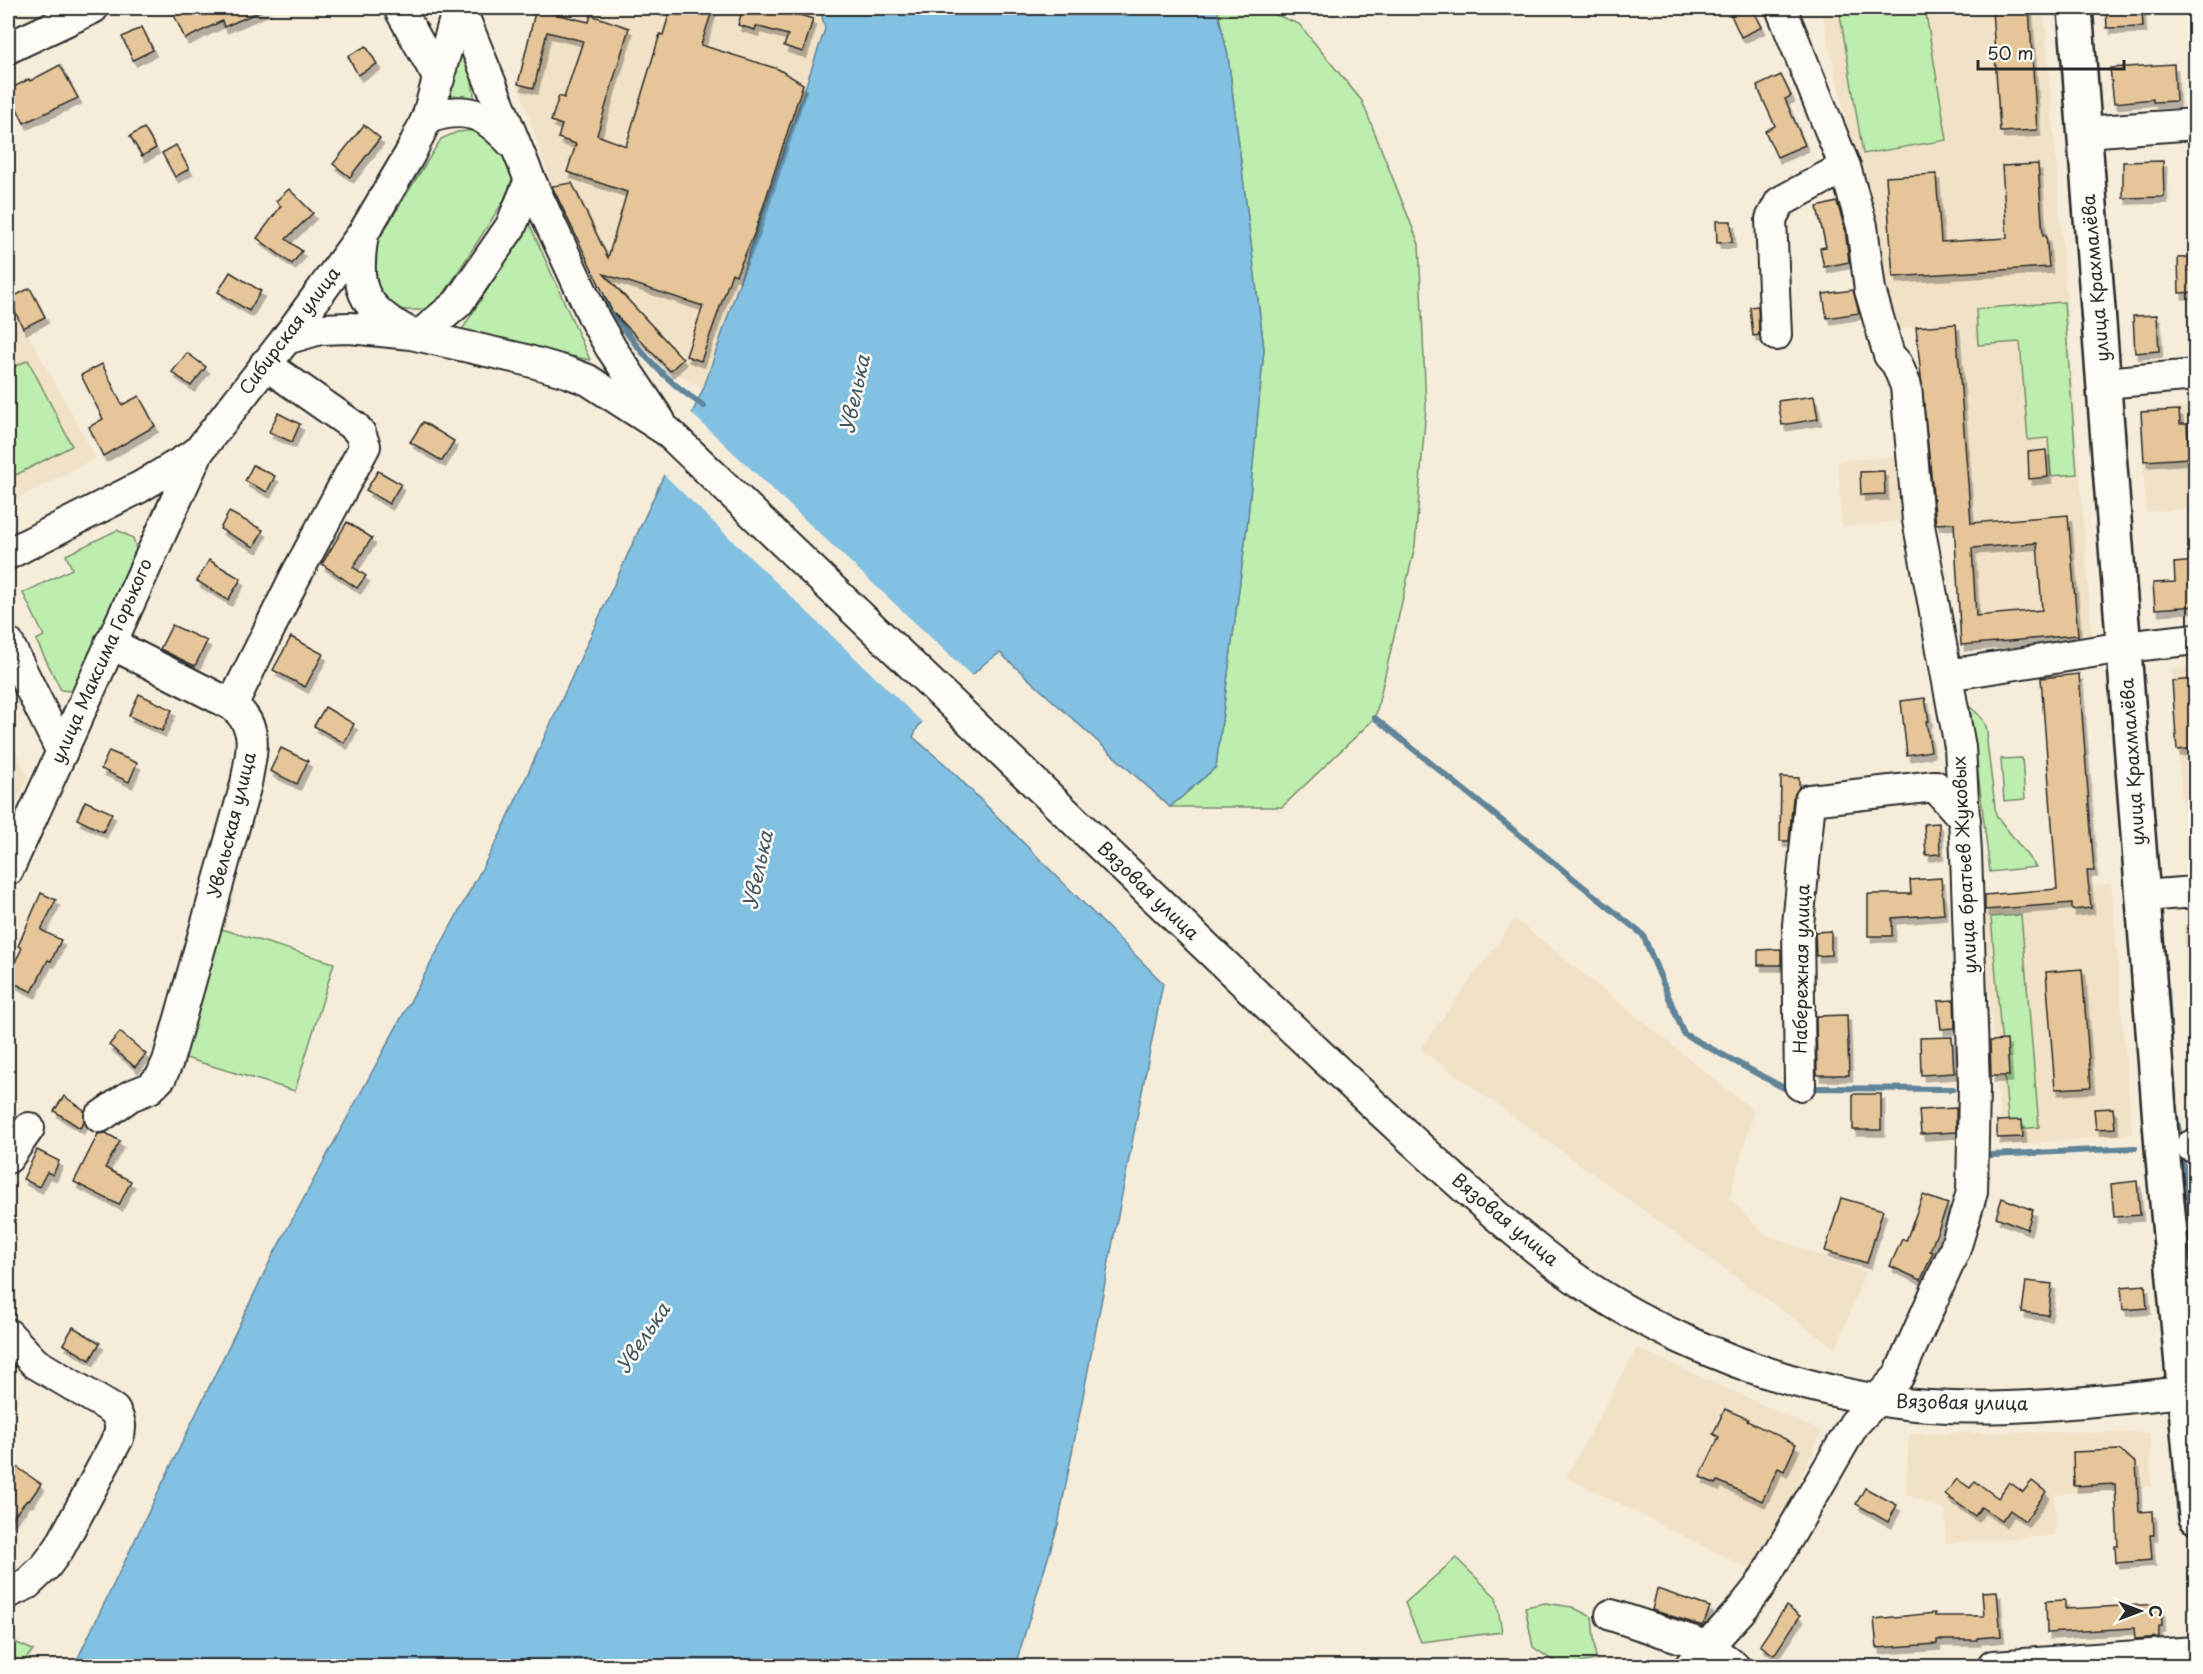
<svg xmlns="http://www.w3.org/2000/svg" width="2203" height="1674" font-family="'Playpen Sans',sans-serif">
  <defs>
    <filter id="shadow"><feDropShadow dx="3.5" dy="6" stdDeviation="0" flood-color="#0004"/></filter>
  </defs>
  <rect width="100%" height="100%" fill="#f6ecda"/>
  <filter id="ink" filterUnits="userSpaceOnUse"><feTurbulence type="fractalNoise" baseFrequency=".0167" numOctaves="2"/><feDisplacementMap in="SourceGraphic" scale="12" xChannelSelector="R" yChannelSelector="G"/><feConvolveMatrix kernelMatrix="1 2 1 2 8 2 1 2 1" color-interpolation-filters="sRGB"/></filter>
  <g filter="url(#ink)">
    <g fill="#f1e1c6">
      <path d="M536 8H820L825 29 704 387 670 371 612 311 552 186 518 84Z"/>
      <path d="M1821 8H2044L2092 635 1961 645 1954 523 1931 524 1916 327 1892 329Z"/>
      <path d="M9 299 96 458 8 503V300Z"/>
      <path d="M2195 406V508L2146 512 2140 411Z"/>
      <path d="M1903 456 1908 521 1842 526 1838 461Z"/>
      <path d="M2195 667V866H2188L2171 669Z"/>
      <path d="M8 733 28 777 8 821Z"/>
      <path d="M2111 884 2132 1134 2003 1146 1981 895Z"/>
      <path d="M1515 919 1754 1111 1729 1198 1764 1234 1865 1272 1836 1349 1420 1049Z"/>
      <path d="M2195 924V987L2188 988 2183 925Z"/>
      <path d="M1637 1348 1822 1432 1779 1523 1753 1571 1566 1477Z"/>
      <path d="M2067 1432 2150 1433 2151 1487 2055 1494V1535L1946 1543V1511L1906 1494 1909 1434Z"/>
    </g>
    <g fill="#beeead" stroke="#748c6c" stroke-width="1.5">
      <path d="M1217 8H1259L1299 24 1362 101 1419 244 1426 407 1415 546 1375 718 1282 807H1170L1216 767 1247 527 1264 349 1228 56Z"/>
      <path d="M1839 8H1925L1947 140 1863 154Z"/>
      <path d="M459 49 468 54 475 101 442 105Z"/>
      <path d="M479 130 510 159 512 180 503 202 438 303 421 310H401L384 304 371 288 368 256 441 139 457 132Z"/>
      <path d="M529 223 590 360 460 333Z"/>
      <path d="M2064 302 2077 474 2051 476 2048 438 2028 440 2020 342 1978 345 1976 309Z"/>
      <path d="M28 360 72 446 8 479V370Z"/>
      <path d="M117 530 133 538 138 555 82 685 70 691 61 690 36 640 44 636 23 593 72 569 66 555Z"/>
      <path d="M1970 707C1983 717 1989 725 1987 742L1996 815 2036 867 1990 872Z"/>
      <path d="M2022 758 2025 799 2004 801 2001 759Z"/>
      <path d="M2021 915 2039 1127 2009 1130 1991 917Z"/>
      <path d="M218 928 334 963 295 1091 179 1056Z"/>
      <path d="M1456 1558 1496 1597 1502 1632 1421 1642 1405 1603Z"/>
      <path d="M1545 1603 1572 1607 1592 1617 1596 1660 1561 1666 1533 1647 1525 1607Z"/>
      <path d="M8 1639 33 1650 20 1666H8Z"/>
    </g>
    <path fill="#83c1e3" stroke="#608599" stroke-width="1.5" d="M820 8H1217L1228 56 1264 349 1247 527 1216 767 1170 807 1000 653 985 663 919 725 913 737 947 766 1163 983 1058 1525 1015 1666H74L271 1259 499 837 704 387 825 29Z"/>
    <path fill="#f6ecda" d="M690 412 974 678 924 724 662 473Z"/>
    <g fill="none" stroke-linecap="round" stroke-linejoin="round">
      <g stroke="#608599" stroke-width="6">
        <path d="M598 304 604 299C628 340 663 380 704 406"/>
        <path d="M1375 718 1643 935 1684 1034 1784 1088H1793"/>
        <path d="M2167 989 2170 1042"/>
        <path d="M1807 1088 1953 1089"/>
        <path d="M2175 1112 2182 1146 2188 1254"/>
        <path d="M1992 1155 2135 1148"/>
      </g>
    </g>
    <g fill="#e6c698" stroke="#2b2b2b" stroke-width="1.5" fill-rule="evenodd" filter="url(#shadow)">
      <path d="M171 8H268L224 27 222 21 185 39Z"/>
      <path d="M536 8H552L551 13 589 22 591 15 629 28 597 135 626 146 660 34 663 35 671 8H713L701 45 778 69 803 84 755 232 736 275 732 273 701 361 686 356 703 306 604 274 683 359 670 371 612 311 552 186 572 183 608 258 627 192 567 172 576 144 558 138 562 125 551 121 559 96 564 98 583 41 547 32 534 88 518 84Z"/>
      <path d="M743 8H795L793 13 813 19 803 52 784 46 788 35 756 26 755 30 738 25Z"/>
      <path d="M1747 8H1752L1762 27 1741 37 1731 15Z"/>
      <path d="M2029 8 2037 130 2000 132 1992 9Z"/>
      <path d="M2106 8H2142L2143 27 2107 28Z"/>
      <path d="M142 27 153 50 133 60 122 37Z"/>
      <path d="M366 46 377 64 358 75 348 56Z"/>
      <path d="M2174 64 2176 101 2153 102V99L2114 103 2110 68Z"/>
      <path d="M60 65 78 98 24 123 8 90 29 79 30 81Z"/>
      <path d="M1781 75 1791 96 1785 99 1805 145 1777 157 1765 131 1775 126 1757 86Z"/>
      <path d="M364 125 380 138 350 177 333 164Z"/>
      <path d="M144 128 156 148 142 156 130 136Z"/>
      <path d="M176 145 189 169 175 177 162 153Z"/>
      <path d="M2163 161 2164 197 2123 198V162Z"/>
      <path d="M2038 164 2043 236 2046 235 2049 267 1893 277 1886 177 1936 174 1941 242 2007 238 2002 166Z"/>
      <path d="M289 189 313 213 286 239 302 251 292 264 257 238 281 206 276 201Z"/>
      <path d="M1837 202 1845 229 1849 262 1824 267 1820 248 1826 247 1817 207Z"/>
      <path d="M1716 221H1731L1732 242 1717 243Z"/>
      <path d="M2196 257V292L2179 293 2178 258Z"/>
      <path d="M230 272 261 291 249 311 218 292Z"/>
      <path d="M30 288 45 317 23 328 9 299Z"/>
      <path d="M1853 290 1859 313 1827 318 1823 294Z"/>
      <path d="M1758 306 1759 335 1753 336 1750 307Z"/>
      <path d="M2157 315 2159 351 2135 353 2133 316Z"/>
      <path d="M1956 324 1971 523 2068 515 2078 635 1961 645 1954 523 1936 524 1916 327ZM2037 543 2042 610 1976 616 1972 548Z"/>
      <path d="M187 353 206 367 191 386 172 372Z"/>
      <path d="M102 364 122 405 139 396 155 426 103 456 89 427 103 419 81 375Z"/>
      <path d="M1814 396 1818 419 1782 425 1778 401Z"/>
      <path d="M2179 410 2180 424H2187L2189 458 2144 461 2141 412Z"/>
      <path d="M278 413 300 424 292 442 269 432Z"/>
      <path d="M423 422 454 441 442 461 410 442Z"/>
      <path d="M2046 450 2048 477 2029 479 2028 452Z"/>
      <path d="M253 465 275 476 267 492 245 481Z"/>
      <path d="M378 471 401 484 389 504 366 490Z"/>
      <path d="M1884 471 1885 494 1861 495 1860 472Z"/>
      <path d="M229 512 263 530 254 547 220 529Z"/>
      <path d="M347 522 372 538 353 567 366 576 357 588 322 564Z"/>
      <path d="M209 560 241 579 228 600 197 581Z"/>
      <path d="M2196 561V606L2155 609 2153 583 2175 582 2174 563Z"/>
      <path d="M172 625 207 641 195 666 160 649Z"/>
      <path d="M291 637 323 654 305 687 273 670Z"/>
      <path d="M2079 674 2094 871H2087L2091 908 2072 910V903L1985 910V895L2057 889 2041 678Z"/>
      <path d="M2196 679V748L2177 750 2172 681Z"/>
      <path d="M139 694 172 710 162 731 129 716Z"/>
      <path d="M1925 698 1929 721H1926L1931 751 1907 755 1901 701Z"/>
      <path d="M325 707 354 724 344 743 314 726Z"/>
      <path d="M281 748 308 761 297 784 270 771Z"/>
      <path d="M109 751 137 763 129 782 101 769Z"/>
      <path d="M1781 777 1799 778V787L1793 798 1789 841H1780Z"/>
      <path d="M85 801 112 813 103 832 77 819Z"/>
      <path d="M1939 823 1940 854 1926 855 1924 824Z"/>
      <path d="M1941 878 1944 914 1892 918V936H1868V894H1911L1910 880Z"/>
      <path d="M41 893 56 900 41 930 61 940 51 961 48 960 32 992 8 980V976L22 948 18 946Z"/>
      <path d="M1831 931V955L1816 956 1815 932Z"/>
      <path d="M1781 949V965H1758V950Z"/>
      <path d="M2082 969 2091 1087 2055 1089 2046 972Z"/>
      <path d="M1954 1000 1955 1028 1941 1029 1938 1001Z"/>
      <path d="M1847 1015 1849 1075H1817L1816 1016Z"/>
      <path d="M120 1032 146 1054 135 1067 109 1045Z"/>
      <path d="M1952 1037 1954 1073 1921 1075 1920 1038Z"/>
      <path d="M2007 1040 2009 1076H1991L1990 1041Z"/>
      <rect x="1853" y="1094" width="28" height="36"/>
      <path d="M64 1096 84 1110V1122L80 1128 54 1111Z"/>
      <path d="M1956 1108V1132L1921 1134 1919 1110Z"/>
      <path d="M2113 1108 2115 1128 2096 1129 2094 1109Z"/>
      <path d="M2022 1120 2023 1137 1997 1138V1121Z"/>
      <path d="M106 1133 120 1141 105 1168 131 1181 119 1205 74 1182 98 1134Z"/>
      <path d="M37 1150 59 1161 53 1175 47 1172 39 1187 23 1179Z"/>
      <path d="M2137 1181 2140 1215 2114 1217 2111 1184Z"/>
      <path d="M1923 1195 1948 1204 1930 1251 1933 1252 1921 1280 1890 1266 1902 1239 1906 1241Z"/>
      <path d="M1841 1198 1883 1210 1867 1263 1825 1251Z"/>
      <path d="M2002 1198 2033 1210 2027 1229 1996 1217Z"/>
      <path d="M2026 1281 2052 1284 2048 1315 2022 1312Z"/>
      <path d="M2145 1285 2147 1308 2123 1310 2121 1287Z"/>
      <path d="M73 1327 100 1343 90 1360 63 1344Z"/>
      <path d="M1725 1409 1748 1419 1747 1421 1796 1444 1784 1471 1778 1468 1762 1501 1718 1481 1716 1484 1700 1477 1719 1437 1713 1434Z"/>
      <path d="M2119 1450 2136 1463 2139 1512 2153 1511 2154 1535H2150L2152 1560 2116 1563 2115 1546H2118L2115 1484 2074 1486 2073 1452Z"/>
      <path d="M17 1467 41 1484 29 1501 27 1500 8 1523V1480Z"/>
      <path d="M1957 1479 1970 1488 1975 1481 1998 1498 2009 1482 2023 1492 2032 1481 2046 1492 2025 1521 2010 1510 2002 1521 1981 1507 1975 1516 1945 1494Z"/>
      <path d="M1865 1488 1897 1505 1888 1522 1856 1504Z"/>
      <path d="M1657 1589 1710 1607 1703 1626 1652 1610Z"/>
      <path d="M1997 1591 2001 1636 1977 1638V1640H1937V1644L1877 1648 1874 1619 1935 1613V1616H1984L1982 1592Z"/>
      <path d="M2065 1600V1609L2161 1604 2162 1626H2159V1637L2135 1639 2134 1628 2047 1633 2046 1601Z"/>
      <path d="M1786 1606 1800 1616 1774 1655 1760 1645Z"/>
    </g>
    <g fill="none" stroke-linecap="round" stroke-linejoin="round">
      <g stroke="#2b2b2b" stroke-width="34">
        <g id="minor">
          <path d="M399 8 439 79"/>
          <path d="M460 8 530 180 595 320 611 348 660 421"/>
          <path d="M8 48 93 8"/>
          <path d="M427 118C467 105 484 113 512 143"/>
          <path d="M2084 132 2196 124"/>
          <path d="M363 235C354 286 361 308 408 332"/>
          <path d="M420 335 458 303 511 226 530 180"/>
          <path d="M1776 335 1771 219 1780 202 1845 167"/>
          <path d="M286 339 320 329 350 328 411 334 522 359 567 372 588 380 667 431C829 587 992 742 1154 897 1227 967 1301 1037 1375 1106 1436 1162 1495 1218 1561 1268 1629 1319 1727 1364 1809 1385 1849 1395 1889 1404 1930 1406 2019 1412 2108 1399 2196 1391"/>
          <path d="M2104 383 2196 375"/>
          <path d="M8 554 140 487 198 452 286 339 364 232 410 154 427 118 458 8"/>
          <path d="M8 643 62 752"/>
          <path d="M110 643 232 705"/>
          <path d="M1947 675 2124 647 2196 639"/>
          <path d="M8 870 198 452"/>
          <path d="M2142 896 2196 892"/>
          <path d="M1800 1085 1798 925 1810 800 1935 786 1965 820"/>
          <path d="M100 1117 130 1096 150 1088 161 1077 168 1061 246 784C251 752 261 728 232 705L294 579 365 446 360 433 355 427 265 364"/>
          <path d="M2191 1146 2196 1145"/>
          <path d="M8 1158 29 1128"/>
          <path d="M8 1334 35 1363 114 1410C120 1420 122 1427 118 1438L60 1547 46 1566 27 1584 8 1593"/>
          <path d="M1611 1615 1707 1646 1734 1666"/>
          <path d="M1690 1666 1741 1610 1760 1586 1854 1424 1898 1377 1955 1249 1972 1192 1974 1085 1966 854 1960 747 1918 520 1906 386 1897 364 1889 355 1870 290 1862 226 1845 167 1781 8"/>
          <path d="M1993 1666 2196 1652"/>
        </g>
      </g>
      <g stroke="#2b2b2b" stroke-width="38">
        <path id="major" d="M2075 8 2162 1148 2196 1517"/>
      </g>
      <use href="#minor" stroke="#fdfcf7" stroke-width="30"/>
      <use href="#major" stroke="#fdfcf7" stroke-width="33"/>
    </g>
  </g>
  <g text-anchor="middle" stroke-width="5" stroke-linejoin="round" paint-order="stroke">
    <g font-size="18" fill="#2b2b2b" stroke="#fdfcf7">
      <text transform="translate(2096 278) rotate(-95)" y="6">улица Крахмалёва</text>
      <text transform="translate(290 331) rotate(-53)" y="6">Сибирская улица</text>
      <text transform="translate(102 661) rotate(-66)" y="6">улица Максима Горького</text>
      <text transform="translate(2133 762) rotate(-94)" y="6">улица Крахмалёва</text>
      <text transform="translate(232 825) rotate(-76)" y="6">Увельская улица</text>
      <text transform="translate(1965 865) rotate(-93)" y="6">улица братьев Жуковых</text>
      <text transform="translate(1148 891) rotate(44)" y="6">Вязовая улица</text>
      <text transform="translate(1802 969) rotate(-89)" y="6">Набережная улица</text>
      <text transform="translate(1505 1220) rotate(40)" y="6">Вязовая улица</text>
      <text transform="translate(1962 1403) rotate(1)" y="6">Вязовая улица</text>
    </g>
    <g font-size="20" font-style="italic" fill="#455862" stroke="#fdfcf7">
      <text transform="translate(855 394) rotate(-78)" y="7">Увелька</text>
      <text transform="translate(758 870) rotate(-78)" y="7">Увелька</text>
      <text transform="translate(643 1338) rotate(-56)" y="7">Увелька</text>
    </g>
  </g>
  <rect width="2203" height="1674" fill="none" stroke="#fdfcf7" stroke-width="30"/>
  <rect x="15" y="15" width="2173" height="1644" fill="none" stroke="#2b2b2b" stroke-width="2" filter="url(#ink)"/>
  <g transform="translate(2140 1611) rotate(90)" stroke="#fdfcf7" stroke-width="4.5" paint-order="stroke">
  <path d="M0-4.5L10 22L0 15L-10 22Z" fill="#2b2b2b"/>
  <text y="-9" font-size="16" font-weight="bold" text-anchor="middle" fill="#2b2b2b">С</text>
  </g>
  <path d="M1978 60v9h146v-9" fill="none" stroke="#2b2b2b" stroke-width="3"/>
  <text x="1987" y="60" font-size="18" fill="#2b2b2b" stroke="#fdfcf7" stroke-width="4.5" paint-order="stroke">50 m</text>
</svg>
